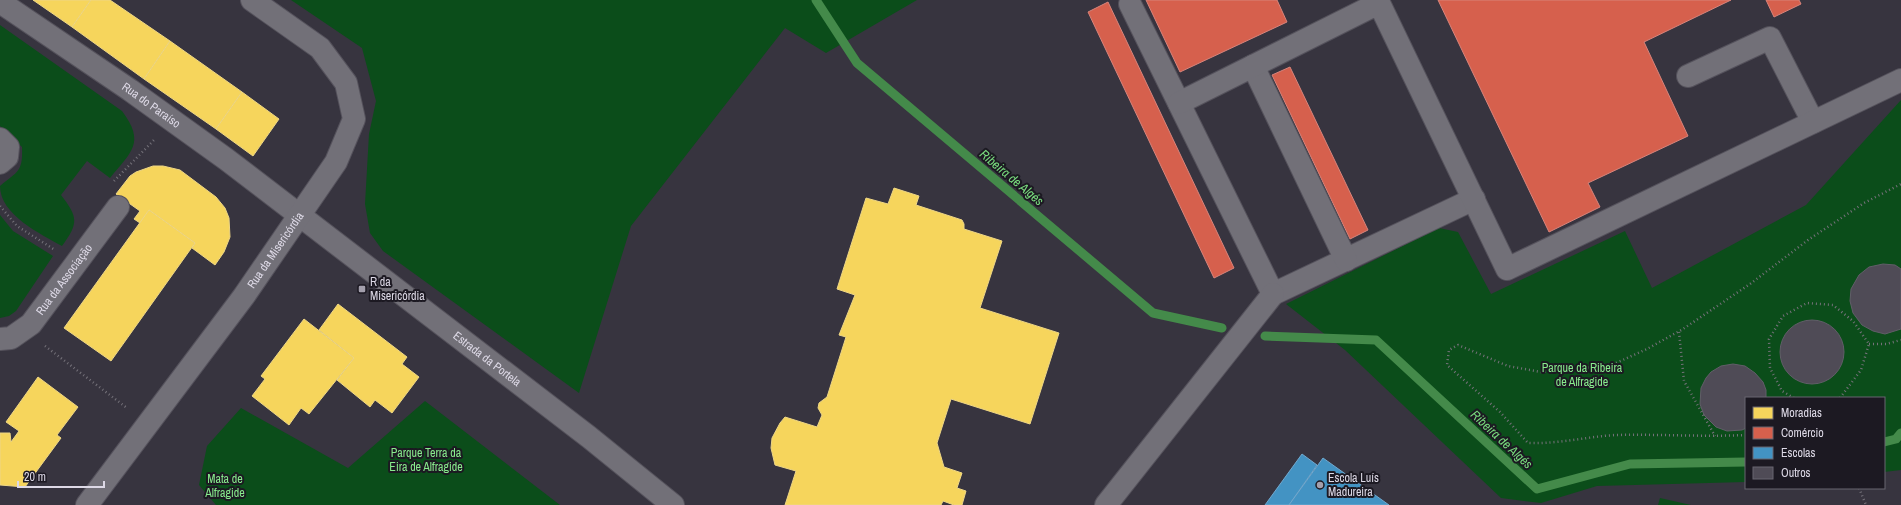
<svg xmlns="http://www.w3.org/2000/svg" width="1901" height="505" font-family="'Archivo Narrow',sans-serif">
  <rect width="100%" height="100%" fill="#37343f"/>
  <g fill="#0b4d1a">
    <path d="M291 0H917L826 53 785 28 631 226 579 393 383 251 370 233 365 204 369 134 376 101 362 48Z"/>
    <path d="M0 25 122 111C146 143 131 152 110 178L87 161 61 195C78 217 79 223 62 246 41 234 0 215 0 186 18 171 23 172 22 147L0 126Z"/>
    <path d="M1901 100V470L1884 472V398H1746V482L1597 486 1541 503 1501 498 1345 350 1286 304 1439 228 1458 232 1491 294 1625 231 1652 288 1806 205Z"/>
    <path d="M0 215 13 231 53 256 16 311 9 316 0 318Z"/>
    <path d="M425 401 560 505H216L199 485 207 446 241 408 348 468Z"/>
    <path d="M1660 498 1691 505H1658Z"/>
  </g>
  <g fill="#f6d55c" stroke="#eed685">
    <path d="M33 0H91L72 27Z"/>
    <path d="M91 0H110L170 41 144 79 72 27Z"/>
    <path d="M170 41 242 92 216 129 144 79Z"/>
    <path d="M242 92 279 119 253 156 216 129Z"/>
    <path d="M153 166H163L180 170 216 197 225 208 229 218 230 237 224 252 215 265 192 248 195 243 149 210 140 223 134 219 140 211 116 194 130 176 136 172Z"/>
    <path d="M894 188 919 196 916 205 962 220 964 224V229L1002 241 980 308 1059 333 1030 424 951 399 937 443 944 467 962 473 957 488 966 491 962 505H954L943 501 941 505H785L796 471 775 465 771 448 772 438 780 423 785 417 817 427 822 415 818 408 819 403 827 397 846 337 839 335 855 295 837 289 866 198 888 204Z"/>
    <path d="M149 210 195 243 111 361 64 328Z"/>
    <path d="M338 304 407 357 402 364 419 377 392 413 375 400 370 407 337 380 354 358 319 330Z"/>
    <path d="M304 319 354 358 309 414 301 408 289 425 252 396 265 379 261 376Z"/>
    <path d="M38 377 78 407 57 435 61 438 25 487 0 485V433H10L11 442 19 431 6 422Z"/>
  </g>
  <g fill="#d6604d" stroke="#d8847b">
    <path d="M1146 0H1277L1287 22 1180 72Z"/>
    <path d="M1438 0H1731L1644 42 1688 136 1588 183 1600 207 1549 232Z"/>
    <path d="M1766 0H1799L1801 4 1774 17Z"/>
    <path d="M1108 2 1234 268 1214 278 1088 12Z"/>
    <path d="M1290 67 1368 230 1350 239 1272 75Z"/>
  </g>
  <g fill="#4393c3" stroke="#71a8ce">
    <path d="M1302 454 1317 465 1289 505H1265Z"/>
    <path d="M1323 458 1389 505H1289Z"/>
  </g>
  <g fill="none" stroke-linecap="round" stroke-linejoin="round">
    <g stroke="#448a4a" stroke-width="9">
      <path d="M816 0 857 63 1153 313 1222 328"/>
      <path d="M1265 336 1376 340 1537 489 1630 464 1746 462"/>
      <path d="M1884 442 1896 439 1901 433"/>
    </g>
  </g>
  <g fill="#4f4b56" stroke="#615e68">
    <path d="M1883 264 1895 265 1901 269V329L1885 334 1873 331 1862 325 1853 313 1850 301 1851 289 1859 275 1869 267Z"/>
    <circle cx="1812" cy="352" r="32"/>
    <path d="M1733 364 1745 366 1755 373 1763 382 1766 390V398H1746V428L1742 430 1727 431 1716 427 1704 415 1700 404 1701 388 1706 378 1711 372 1721 366Z"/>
  </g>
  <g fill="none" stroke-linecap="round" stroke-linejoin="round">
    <g stroke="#55525c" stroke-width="24">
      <g id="minor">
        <path id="s1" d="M0 2 130 90 226 159 589 437 673 505"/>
        <path d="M1130 4 1273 294 1474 199"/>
        <path d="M1253 66 1346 260"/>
        <path d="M1688 76 1770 38 1813 122"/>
        <path d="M1179 103 1379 3 1507 269 1901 80"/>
        <path d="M0 139 8 147 7 157 0 163"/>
        <path id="s2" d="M0 339 11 338 31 324 118 207"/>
        <path id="s3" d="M87 505 244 296 336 162 354 119 346 83 320 48 252 0"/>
        <path d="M1106 505 1273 294"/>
      </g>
    </g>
    <g stroke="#75727a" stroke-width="2.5" stroke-dasharray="1 3" stroke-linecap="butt">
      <path d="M114 181 155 139"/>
      <path d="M0 206 17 226 55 250"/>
      <path d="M1679 332 1684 381 1715 436"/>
      <path d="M1869 344H1886L1901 340"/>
      <path d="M45 346 127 408"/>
      <path d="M1794 398 1782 391 1770 368 1769 339 1783 316 1807 303 1833 305 1853 321 1869 344 1861 370 1840 398"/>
      <path d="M1746 435C1702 437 1659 434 1615 435 1585 437 1559 444 1528 443L1500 412 1447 365 1449 350 1458 345 1508 366 1541 372 1569 371 1616 363 1647 349 1683 329 1750 284 1808 240 1864 203 1901 184"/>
      <path d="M1859 488 1866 505"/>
    </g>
    <use href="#minor" stroke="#727078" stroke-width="22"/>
  </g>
  <g fill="#a39fac" stroke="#1c1922" stroke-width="1.5">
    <rect x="358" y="285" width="8" height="8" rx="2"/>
    <circle cx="1320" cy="485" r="4"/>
  </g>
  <g text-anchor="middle" stroke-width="4" stroke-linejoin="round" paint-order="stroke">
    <g font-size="12" fill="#ddd9e6" stroke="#1c1922">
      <text dy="4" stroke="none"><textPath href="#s1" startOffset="183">Rua do Paraíso</textPath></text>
      <text dy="4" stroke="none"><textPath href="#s3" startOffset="317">Rua da Misericórdia</textPath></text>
      <text dy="4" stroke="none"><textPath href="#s2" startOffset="91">Rua da Associação</textPath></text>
      <text dy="4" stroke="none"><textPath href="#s1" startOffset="604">Estrada da Portela</textPath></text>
    </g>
    <g font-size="12" fill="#ddd9e6" stroke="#1c1922" text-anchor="start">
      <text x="370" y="286">R da<tspan x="370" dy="14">Misericórdia</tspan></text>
      <text x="1328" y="482">Escola Luís<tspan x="1328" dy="14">Madureira</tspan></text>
    </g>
    <g font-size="12" fill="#88eb8d" stroke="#1c1922">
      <text x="1582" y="372">Parque da Ribeira<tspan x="1582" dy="14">de Alfragide</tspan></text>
      <text x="426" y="457">Parque Terra da<tspan x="426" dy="14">Eira de Alfragide</tspan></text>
      <text x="225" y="483">Mata de<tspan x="225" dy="14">Alfragide</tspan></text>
    </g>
    <g font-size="13" font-style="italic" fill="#79dc7e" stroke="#1c1922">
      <text transform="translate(1012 177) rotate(40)" y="5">Ribeira de Algés</text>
      <text transform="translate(1502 439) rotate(43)" y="5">Ribeira de Algés</text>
    </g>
  </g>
  <rect x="1745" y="397" width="140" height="92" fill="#1c1922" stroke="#696670"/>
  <rect x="1753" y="407" width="20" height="12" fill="#f6d55c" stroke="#696670"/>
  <text x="1781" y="417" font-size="12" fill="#ddd9e6">Moradias</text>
  <rect x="1753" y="427" width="20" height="12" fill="#d6604d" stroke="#696670"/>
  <text x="1781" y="437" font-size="12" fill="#ddd9e6">Comércio</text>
  <rect x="1753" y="447" width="20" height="12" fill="#4393c3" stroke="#696670"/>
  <text x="1781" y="457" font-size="12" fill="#ddd9e6">Escolas</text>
  <rect x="1753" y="467" width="20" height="12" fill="#4f4b56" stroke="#696670"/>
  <text x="1781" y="477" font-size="12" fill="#ddd9e6">Outros</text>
  <path d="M18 481v6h86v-6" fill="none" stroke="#ddd9e6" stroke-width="2"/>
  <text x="24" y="481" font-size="12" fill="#ddd9e6" stroke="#1c1922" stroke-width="3" paint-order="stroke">20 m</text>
</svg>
